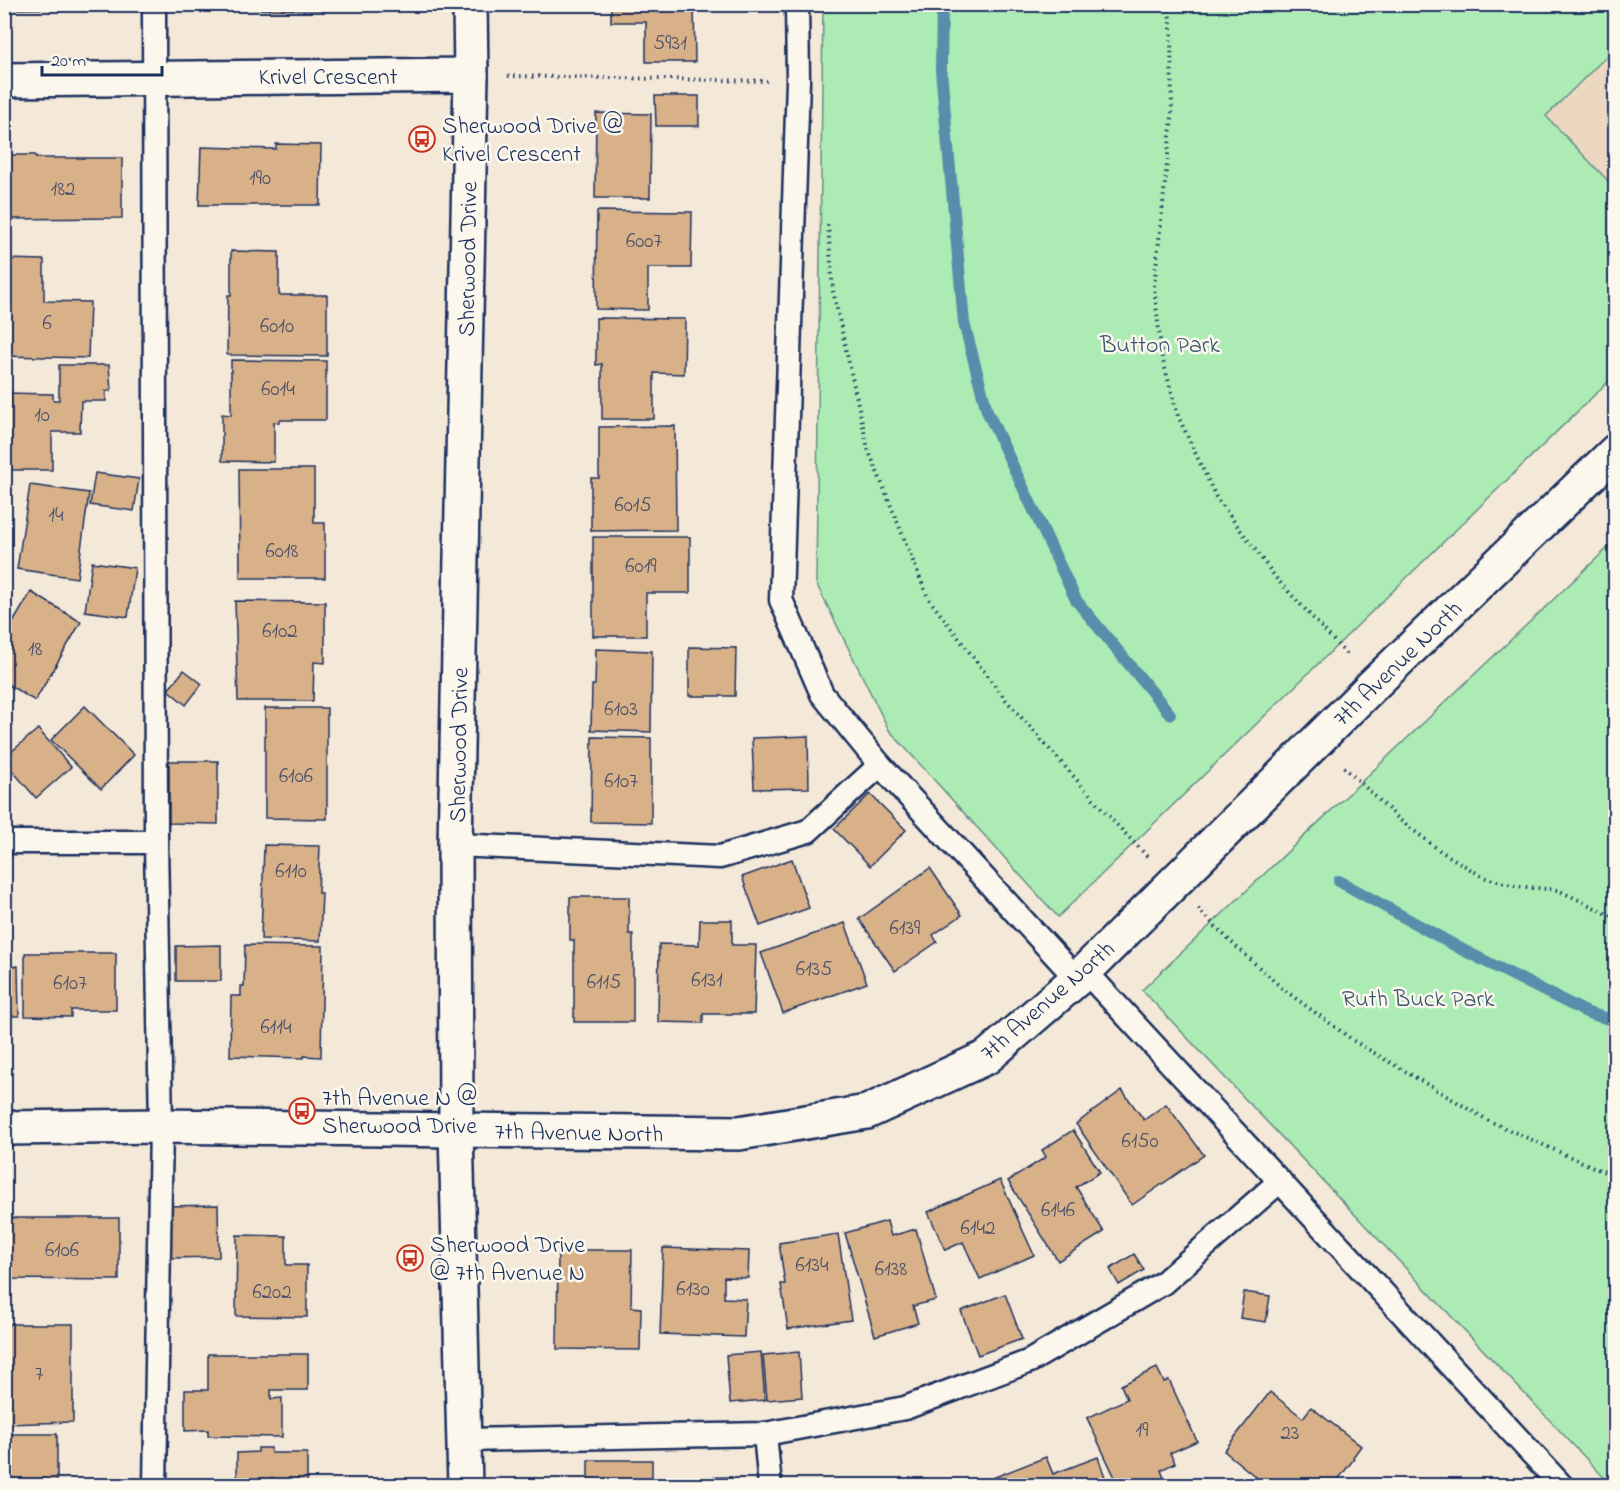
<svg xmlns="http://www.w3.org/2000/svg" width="1620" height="1490" font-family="'Indie Flower',sans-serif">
  <rect width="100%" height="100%" fill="#f4e9d8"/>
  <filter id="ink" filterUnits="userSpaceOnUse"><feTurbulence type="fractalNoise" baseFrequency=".0167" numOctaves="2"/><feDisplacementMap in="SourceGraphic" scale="12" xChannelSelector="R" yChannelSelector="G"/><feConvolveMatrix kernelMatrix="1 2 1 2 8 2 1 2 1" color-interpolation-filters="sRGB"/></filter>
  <g filter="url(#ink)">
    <path fill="#ecd8c0" d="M1615 48V188L1546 116Z"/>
    <g fill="#acebb3" stroke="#648d88" stroke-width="1.5">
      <path d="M823 5H1615V48L1546 116 1615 188V375L1058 917 889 730 816 583Z"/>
      <path d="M1615 541 1616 1485 1612 1486 1142 990Z"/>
    </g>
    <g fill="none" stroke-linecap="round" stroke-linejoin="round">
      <g stroke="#588eab" stroke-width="12">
        <path d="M942 4 941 70 964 323 987 411 1076 600 1170 714"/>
        <path d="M1339 881 1463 950 1588 1013 1616 1021"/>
      </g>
    </g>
    <g fill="#d8b189" stroke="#1b2f5e" stroke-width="1.5">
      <path d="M4 4H123V8L4 9Z"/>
      <path d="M234 4H329V10L234 9Z"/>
      <path d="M611 4H694L695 62H646V22H611Z"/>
      <path d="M655 96H699V126H656Z"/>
      <path d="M596 113 651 114 650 198H595Z"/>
      <path d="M276 144 321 145 320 205H199L201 147 276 149Z"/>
      <path d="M4 155H35L36 158H122V218L4 219Z"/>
      <path d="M597 211 692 212 691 268H648V310L596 309Z"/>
      <path d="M231 251 279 252V295H327V356L227 355 228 295H231Z"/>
      <path d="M4 259 44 260V301L90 302 88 358 4 356Z"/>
      <path d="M596 318 685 319 684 374 654 373V419H602V364L596 365Z"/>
      <path d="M231 360 326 361V420H279V423L274 422V462L222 461V414L231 415Z"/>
      <path d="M59 365H109L111 391H106V401H81L80 432H52V470H4V393L53 394V400H59Z"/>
      <path d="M675 426 676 530 591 531V478H599V427Z"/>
      <path d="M239 469H314V523H325V578H240Z"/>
      <path d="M95 473 139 479 134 511 90 505Z"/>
      <path d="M30 485 89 493 77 578 17 569Z"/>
      <path d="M593 537H690V593H646V636H593Z"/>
      <path d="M92 562 135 568 128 617 85 611Z"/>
      <path d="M31 592 81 622 35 701 4 682V633L6 630 8 631Z"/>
      <path d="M235 601 325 602V663L314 662 313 701H238Z"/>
      <path d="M689 647 736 648 735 696H689Z"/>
      <path d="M596 649 652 651 651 732 591 730 592 685H595Z"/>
      <path d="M184 670 202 684 186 705 168 690Z"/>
      <path d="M85 706 134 755 101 789 51 740Z"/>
      <path d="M265 708H327V819L265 818Z"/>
      <path d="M38 729 71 767 36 798 4 761V758Z"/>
      <path d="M808 736 809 788 754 789 752 738Z"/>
      <path d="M592 737 651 738V823L591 822Z"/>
      <path d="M169 761H218V824L169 823Z"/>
      <path d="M870 794 906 830 870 866 834 829Z"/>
      <path d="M264 845 320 846 318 893H322L320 941 261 939Z"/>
      <path d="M792 859 809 908 760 926 742 877Z"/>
      <path d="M930 868 962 915 933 935 937 942 895 971 859 919Z"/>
      <path d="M570 897H629V934H633V1022H574V940H570Z"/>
      <path d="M700 920H732V945H756L754 1014H703V1023L658 1022 659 944 699 945Z"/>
      <path d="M845 923 867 983 783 1013 761 953Z"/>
      <path d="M4 936H9V967L18 966 19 1016H4Z"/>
      <path d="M221 945V981H176V946Z"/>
      <path d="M245 945 323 946 321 1057 304 1056V1058L230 1056 231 996H241V986H244Z"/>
      <path d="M25 953H116V1010H71V1017L25 1016Z"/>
      <path d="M1122 1090 1144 1120 1166 1104 1204 1155 1132 1205 1076 1124Z"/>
      <path d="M1073 1130 1100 1172 1076 1187 1104 1232 1058 1261 1008 1181 1046 1157 1042 1150Z"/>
      <path d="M1000 1180 1034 1255 980 1279 963 1242 945 1250 928 1212Z"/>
      <path d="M218 1205 219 1257 169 1258 168 1206Z"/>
      <path d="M4 1218H119V1280L4 1279Z"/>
      <path d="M887 1221 891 1236 916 1229 936 1300 913 1306 918 1323 875 1336 845 1233Z"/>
      <path d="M838 1234 851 1320 788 1329 781 1284H785L779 1243Z"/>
      <path d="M237 1235 286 1236V1265H307V1317L236 1316Z"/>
      <path d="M663 1248 749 1251 748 1278 724 1277V1298L746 1299 744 1337 660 1334Z"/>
      <path d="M558 1250H632L631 1307 641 1308 640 1350 557 1349Z"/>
      <path d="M1134 1254 1144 1270 1119 1285 1110 1269Z"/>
      <path d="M1244 1292 1270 1296 1266 1322 1240 1318Z"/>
      <path d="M1005 1294 1022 1339 978 1355 961 1311Z"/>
      <path d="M4 1324H73V1422L4 1424Z"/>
      <path d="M761 1352 765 1400 730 1403 726 1355Z"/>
      <path d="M799 1352 802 1397 767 1400 763 1355Z"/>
      <path d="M208 1354H308V1390H271V1399L282 1398V1437L208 1436V1430L185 1431V1390H208Z"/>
      <path d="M1157 1368 1164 1382 1169 1380 1197 1441 1170 1453 1175 1463 1161 1470 1164 1478 1147 1486H1119L1087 1418 1127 1399 1121 1385Z"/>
      <path d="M1270 1392 1303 1418 1311 1407 1361 1446 1353 1457 1354 1459 1333 1486H1267L1224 1451Z"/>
      <rect x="4" y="1434" width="53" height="52"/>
      <path d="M258 1448H271V1453H307V1486H237V1453L258 1452Z"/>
      <path d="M1046 1457 1053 1474 1098 1457 1108 1486H992L990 1479Z"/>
      <rect x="588" y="1460" width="64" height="26"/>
      <path d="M732 1477V1486H684V1478Z"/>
    </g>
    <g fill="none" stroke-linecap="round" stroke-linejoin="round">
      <g stroke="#1b2f5e" stroke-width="27">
        <g id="lane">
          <path d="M154 4 156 842 161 1126 155 1486"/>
          <path d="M797 4 798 81 781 600 822 694 880 765 1077 979"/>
          <path d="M4 842H156"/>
          <path d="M455 845 720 857 808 831 880 765"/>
          <path d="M1085 971 1562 1486"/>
          <path d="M765 1434 770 1486"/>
          <path d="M462 1440 765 1434 905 1408 1030 1361 1163 1283 1280 1181"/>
        </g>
      </g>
      <g stroke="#1b2f5e" stroke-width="38">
        <g id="street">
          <path d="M4 80 471 75"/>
          <path d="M456 1130 739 1133 867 1112 987 1057 1077 979 1374 684 1616 451"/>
        </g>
      </g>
      <g stroke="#1b2f5e" stroke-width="38">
        <g id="secondary">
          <path d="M4 1128 161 1126 456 1130"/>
          <path d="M465 1486 456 1130 455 845 471 75 470 4"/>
        </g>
      </g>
      <g stroke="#1b2f5e" stroke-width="4" stroke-dasharray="1.5 4.5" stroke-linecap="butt">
        <path d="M1168 4 1171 25 1172 117 1154 287 1162 357 1178 416 1216 497 1276 578 1349 657"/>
        <path d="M508 76 767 81"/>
        <path d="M828 225 833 291 868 449 928 598 1006 700 1114 822 1147 856"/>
        <path d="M1344 767 1400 820 1439 850 1483 877 1515 886 1558 890 1616 918"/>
        <path d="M1198 909 1230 941 1283 989 1354 1041 1489 1121 1616 1177"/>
      </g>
      <use href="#lane" stroke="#fbf7ec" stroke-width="22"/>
      <use href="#street" stroke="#fbf7ec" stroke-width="33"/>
      <use href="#secondary" stroke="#fbf7ec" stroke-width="33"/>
    </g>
  </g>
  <defs>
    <g id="bus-ring" transform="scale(1.35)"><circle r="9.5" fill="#fbf7ec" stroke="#c8321e" stroke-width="1.5"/><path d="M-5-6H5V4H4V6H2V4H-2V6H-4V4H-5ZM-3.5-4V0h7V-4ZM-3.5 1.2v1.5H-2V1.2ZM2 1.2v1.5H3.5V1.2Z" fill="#c8321e"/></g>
  </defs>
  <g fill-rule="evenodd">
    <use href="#bus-ring" x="422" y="139"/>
    <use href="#bus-ring" x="302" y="1111"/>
    <use href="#bus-ring" x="410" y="1258"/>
  </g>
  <g text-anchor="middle" stroke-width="5" stroke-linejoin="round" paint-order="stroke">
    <g font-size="21" fill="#4a5069">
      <text x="670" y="49">5931</text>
      <text x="260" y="184">190</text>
      <text x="63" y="195">182</text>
      <text x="644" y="247">6007</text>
      <text x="47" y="329">6</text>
      <text x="277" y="332">6010</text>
      <text x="278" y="395">6014</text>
      <text x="42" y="421">10</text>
      <text x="633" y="511">6015</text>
      <text x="56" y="521">14</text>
      <text x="282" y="557">6018</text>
      <text x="641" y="572">6019</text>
      <text x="280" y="637">6102</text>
      <text x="35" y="655">18</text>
      <text x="621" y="715">6103</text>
      <text x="296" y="782">6106</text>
      <text x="621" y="787">6107</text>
      <text x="291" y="877">6110</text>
      <text x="905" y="934">6139</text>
      <text x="814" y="975">6135</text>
      <text x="707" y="986">6131</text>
      <text x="604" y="988">6115</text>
      <text x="70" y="989">6107</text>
      <text x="276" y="1033">6114</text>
      <text x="1140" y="1147">6150</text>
      <text x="1058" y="1216">6146</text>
      <text x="978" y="1234">6142</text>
      <text x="62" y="1256">6106</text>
      <text x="812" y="1271">6134</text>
      <text x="891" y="1275">6138</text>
      <text x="693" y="1295">6130</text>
      <text x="272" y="1298">6202</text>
      <text x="39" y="1380">7</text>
      <text x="1142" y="1436">19</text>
      <text x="1290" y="1439">23</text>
    </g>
    <g font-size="24" fill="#1b2f5e" stroke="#fbf7ec">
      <text x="328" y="84">Krivel Crescent</text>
      <text transform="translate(467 259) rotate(-89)" y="8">Sherwood Drive</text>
      <text transform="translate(1397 663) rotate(-44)" y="8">7th Avenue North</text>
      <text transform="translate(458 745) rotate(-89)" y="8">Sherwood Drive</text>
      <text transform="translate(1047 1000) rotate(-41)" y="8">7th Avenue North</text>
      <text transform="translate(579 1132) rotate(1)" y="8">7th Avenue North</text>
    </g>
    <g font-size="24" fill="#1b2f5e" stroke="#fbf7ec" text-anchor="start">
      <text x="442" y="133">Sherwood Drive @<tspan x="442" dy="28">Krivel Crescent</tspan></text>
      <text x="322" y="1105">7th Avenue N @<tspan x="322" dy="28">Sherwood Drive</tspan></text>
      <text x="430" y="1252">Sherwood Drive<tspan x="430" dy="28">@ 7th Avenue N</tspan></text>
    </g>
    <g font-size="24" fill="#38556f" stroke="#fbf7ec">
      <text x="1160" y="352">Button Park</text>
      <text x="1418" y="1006">Ruth Buck Park</text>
    </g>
  </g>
  <rect width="1620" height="1490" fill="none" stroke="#fbf7ec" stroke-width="24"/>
  <rect x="12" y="12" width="1596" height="1466" fill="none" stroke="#1b2f5e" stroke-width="2" filter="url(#ink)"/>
  <path d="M42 66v9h120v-9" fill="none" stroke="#1b2f5e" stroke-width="3"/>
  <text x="51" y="66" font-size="18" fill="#1b2f5e" stroke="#fbf7ec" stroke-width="4.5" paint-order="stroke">20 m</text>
</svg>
